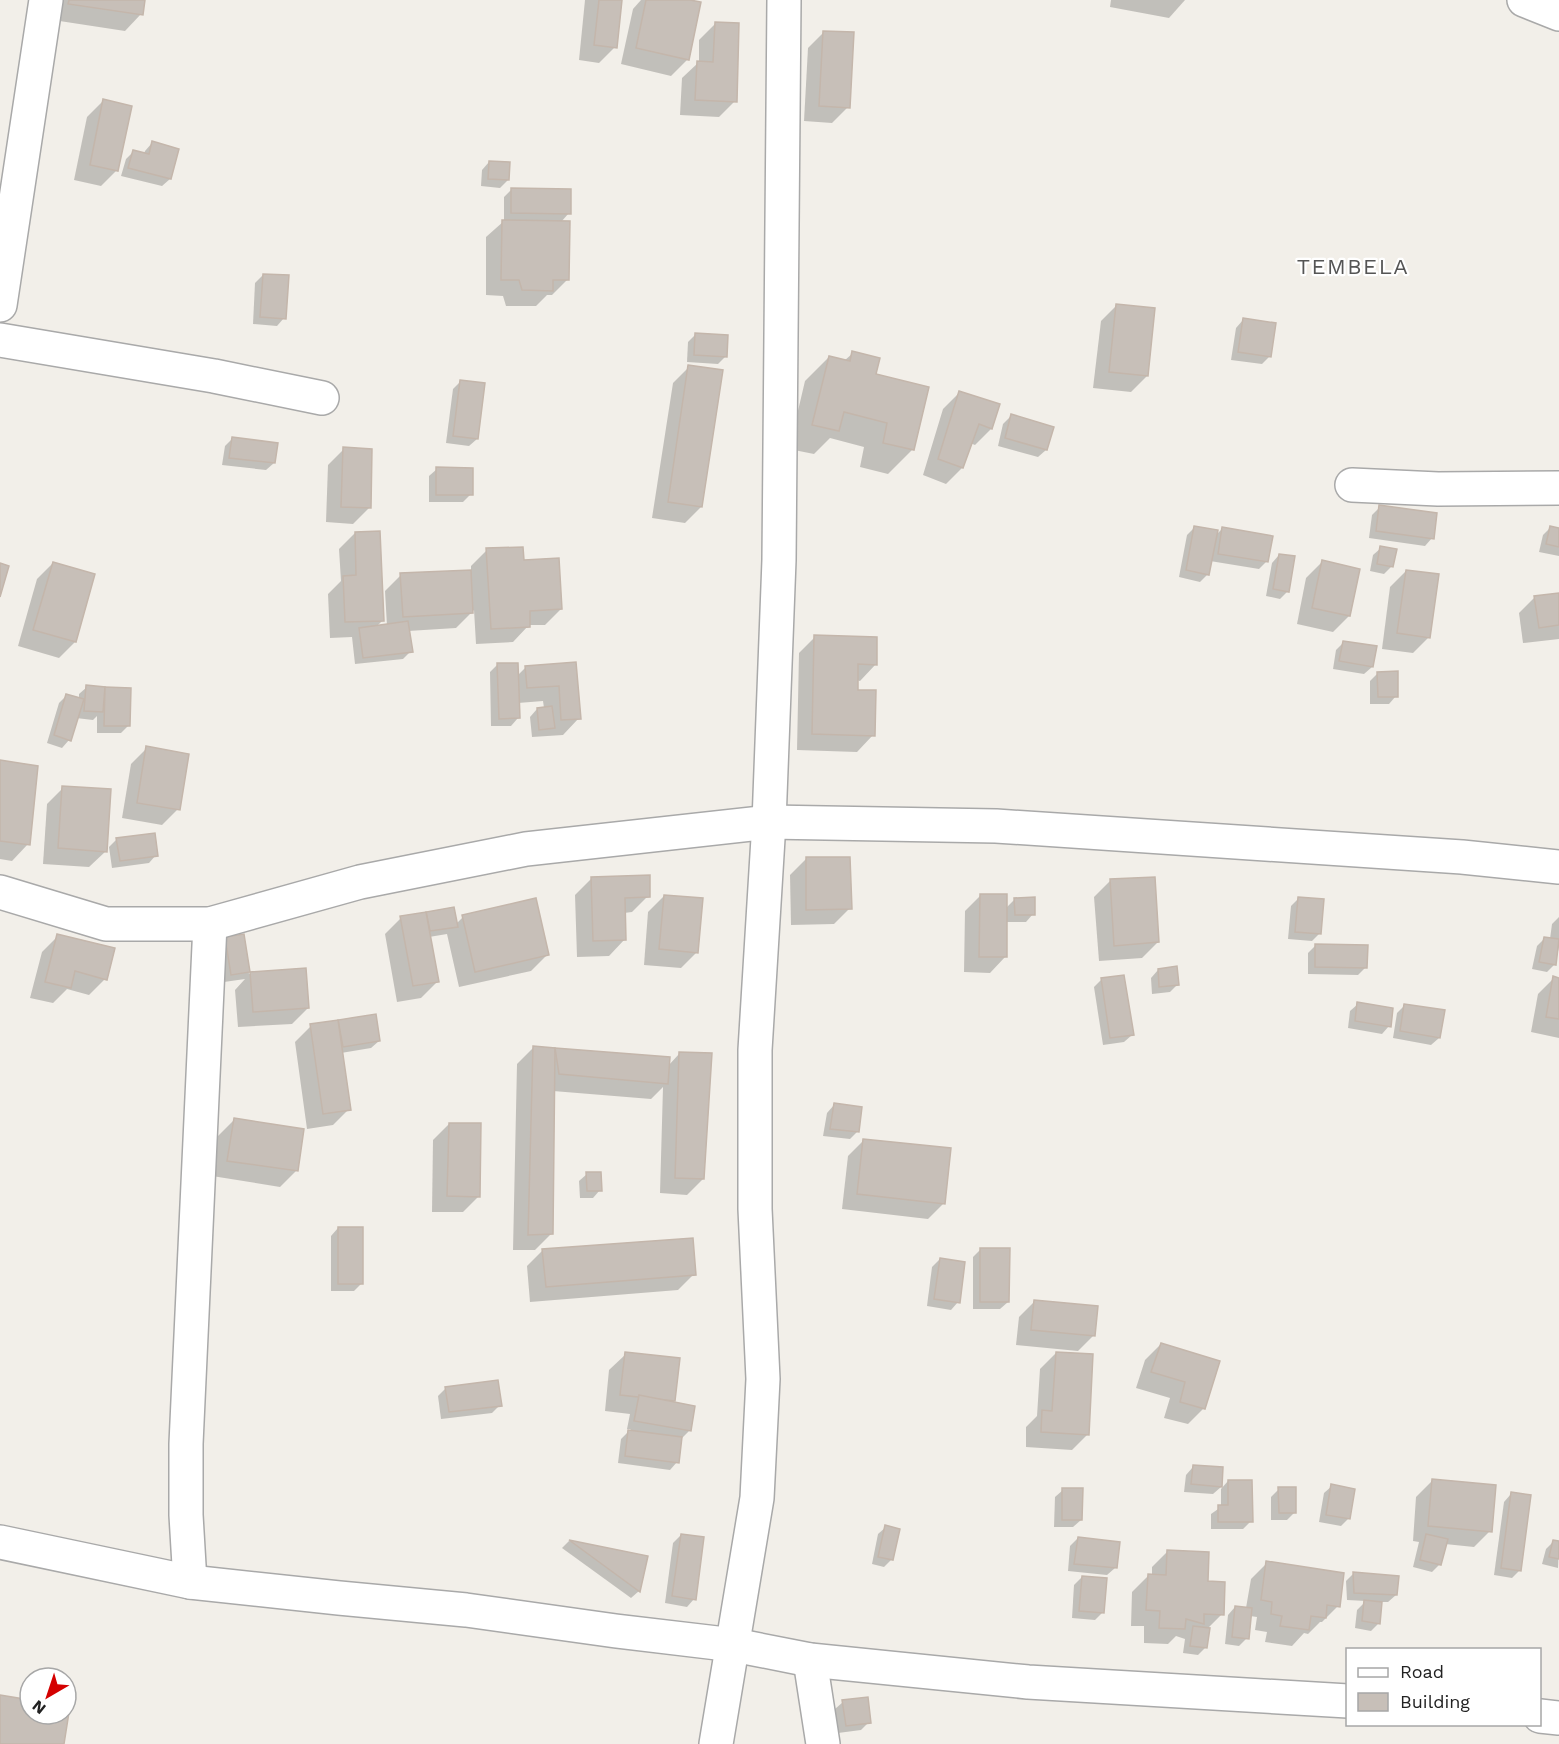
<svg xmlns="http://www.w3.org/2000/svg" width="1559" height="1744" font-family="'Work Sans',sans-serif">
  <rect width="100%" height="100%" fill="#f2efe9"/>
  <g fill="#0003">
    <path d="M55 0H143L141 14 125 31 53 20Z"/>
    <path d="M585 0H620L615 47 599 63 579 60Z"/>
    <path d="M641 0H683L699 3 687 60 671 76 621 64 633 9Z"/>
    <path d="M1111 0H1185L1169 18 1110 7Z"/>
    <path d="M715 24 735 101 719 117 680 115 682 78 699 62V40Z"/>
    <path d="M824 32 848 107 832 123 804 121 808 48Z"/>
    <path d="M103 101 117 170 101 186 74 180 87 117Z"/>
    <path d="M152 143 170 179 162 186 121 176 126 159 133 152 144 154 145 151Z"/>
    <path d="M489 162 508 180 500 188 481 186 482 170Z"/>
    <path d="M512 189 569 213 561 222 568 279 552 295H547L536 306H506L503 296 486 295V237L504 221V197Z"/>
    <path d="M263 275 284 318 277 326 253 324 255 283Z"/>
    <path d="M1117 305 1147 376 1131 392 1093 388 1101 321Z"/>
    <path d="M1243 320 1269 357 1262 364 1231 360 1236 328Z"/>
    <path d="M696 334 726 356 718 364 687 362 688 342Z"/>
    <path d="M853 353 875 375 927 388 912 450 888 474 860 467 864 447 830 438 814 454 789 449 805 381 829 357 844 361Z"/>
    <path d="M689 367 701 507 685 523 652 518 673 383Z"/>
    <path d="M460 382 477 439 469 446 446 443 453 389Z"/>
    <path d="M959 393 998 405 991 429 975 445 970 443 962 468 946 484 923 475 943 409Z"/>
    <path d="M1011 416 1046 450 1038 457 998 446 1003 424Z"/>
    <path d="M233 438 274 463 266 470 222 465 225 446Z"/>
    <path d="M344 449 369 508 353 524 326 522 328 465Z"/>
    <path d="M437 469 471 494 463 502H429V476Z"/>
    <path d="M1380 507 1432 538 1425 546 1369 538 1372 515Z"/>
    <path d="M1195 527 1215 536 1223 528 1267 561 1259 569 1210 561 1208 574 1200 582 1179 577 1187 535Z"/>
    <path d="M1551 527 1559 530V556L1539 552 1543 535Z"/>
    <path d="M355 533 383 620 376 627 387 626 385 591 401 575 471 571V566L487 550 522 562 561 609 545 625H529L513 642 476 644 474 610 456 628 408 631 411 651 403 659 355 664 352 637 330 638 328 594 341 581 339 549Z"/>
    <path d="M1381 548 1392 566 1384 574 1370 571 1373 555Z"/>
    <path d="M1279 555 1288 591 1280 599 1266 596 1272 563Z"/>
    <path d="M1322 562 1349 616 1333 632 1297 624 1306 578Z"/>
    <path d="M53 563 75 642 59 658 18 646 37 579Z"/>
    <path d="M1406 571 1429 637 1413 653 1382 649 1390 587Z"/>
    <path d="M1559 594V639L1523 643 1519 613 1535 597Z"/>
    <path d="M815 637 876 664 860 681 856 680V692L873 735 857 752 797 750 799 653Z"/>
    <path d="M1344 642 1372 667 1364 674 1333 669 1336 650Z"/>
    <path d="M575 664 579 718 563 735 532 737 530 717 537 709 544 708 543 701 518 703V718L511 726H491L490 672 497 665 517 676 526 667Z"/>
    <path d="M1378 673 1396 696 1389 704H1370V681Z"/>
    <path d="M87 687 129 689V725L121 733H97V716L93 720 76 718 69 740 62 748 47 743 59 703 67 695 79 699V694Z"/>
    <path d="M147 748 178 809 162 825 122 818 131 764Z"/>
    <path d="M0 762 28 844 12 861 0 859Z"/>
    <path d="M63 788 106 851 89 867 43 864 47 804Z"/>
    <path d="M117 839 156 855 149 863 112 868 109 847Z"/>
    <path d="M806 859 850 908 834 924 791 925 790 875Z"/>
    <path d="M591 879 648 896 632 912 624 913 625 939 609 956 577 957 575 895Z"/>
    <path d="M1110 881 1158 942 1142 958 1099 961 1094 897Z"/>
    <path d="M981 895 1006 908 1015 899 1033 914 1026 922H1006V956L990 973 964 972 965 911Z"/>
    <path d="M664 896 697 952 681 968 644 965 648 912Z"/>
    <path d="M1299 898 1319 934 1312 941 1288 939 1291 906Z"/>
    <path d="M453 909 456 924 463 917 547 955 531 971 459 987 447 934 429 937 437 982 421 998 397 1002 385 934 401 918Z"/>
    <path d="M1559 917V947L1555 964 1547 972 1532 969 1537 946 1545 938 1550 939 1552 924Z"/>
    <path d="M58 936 105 979 89 995 67 989 53 1003 30 998 42 952Z"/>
    <path d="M243 936 249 974 305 970 308 1008 292 1024 238 1027 235 990 245 979 224 982 226 939Z"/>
    <path d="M1315 946 1366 967 1358 975 1308 974V953Z"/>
    <path d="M1158 970 1177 985 1170 992 1152 994 1151 978Z"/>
    <path d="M1123 977 1132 1035 1124 1042 1103 1045 1094 987 1101 980Z"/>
    <path d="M1554 978 1559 979V1038L1531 1032 1538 994Z"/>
    <path d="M1358 1004 1389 1026 1382 1034 1348 1028 1350 1011Z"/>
    <path d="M1405 1005 1439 1038 1431 1045 1393 1038 1397 1013Z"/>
    <path d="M375 1016 379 1041 371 1048 341 1053 349 1109 333 1125 307 1129 295 1042 311 1026Z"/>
    <path d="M533 1048 668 1059V1066L679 1054 703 1179 687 1195 660 1193 663 1087 651 1099 553 1091 551 1234 535 1250H513L517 1064Z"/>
    <path d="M834 1105 857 1132 850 1139 823 1136 827 1113Z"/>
    <path d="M234 1120 302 1130 296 1171 280 1187 212 1176 218 1136Z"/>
    <path d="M449 1124 479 1196 463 1212H432L433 1140Z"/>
    <path d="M864 1140 944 1203 928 1219 842 1209 848 1156Z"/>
    <path d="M587 1174 600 1190 593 1198H580L579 1181Z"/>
    <path d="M338 1228 362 1283 354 1291H331V1236Z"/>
    <path d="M981 1249 1008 1302 1000 1309H973V1257Z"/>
    <path d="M543 1250 694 1274 678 1290 530 1302 527 1266Z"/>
    <path d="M940 1259 958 1302 951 1310 927 1306 932 1267Z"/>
    <path d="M1035 1301 1094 1335 1078 1351 1016 1345 1019 1317Z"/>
    <path d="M1161 1344 1204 1408 1188 1424 1164 1418 1170 1398 1136 1388 1145 1360Z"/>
    <path d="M1056 1353 1088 1434 1072 1450 1026 1447V1427L1037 1416 1040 1369Z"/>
    <path d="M626 1354 673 1401 671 1404 693 1407 689 1431 682 1438 677 1462 670 1470 618 1463 621 1439 631 1429H627L630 1414 605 1411 609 1370Z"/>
    <path d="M446 1388 500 1405 492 1413 441 1419 438 1396Z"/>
    <path d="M1193 1467 1222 1469 1221 1487 1213 1494 1184 1492 1186 1475Z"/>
    <path d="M1228 1481 1251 1521 1243 1529H1211V1514L1221 1507V1489Z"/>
    <path d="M1432 1481 1490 1531 1474 1547 1445 1544 1440 1564 1432 1572 1413 1567 1419 1542 1413 1541 1416 1497Z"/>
    <path d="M1332 1486 1349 1518 1341 1526 1319 1522 1324 1493Z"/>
    <path d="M1279 1489 1295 1512 1287 1520H1271V1497Z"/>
    <path d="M1063 1490 1081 1520 1073 1527H1054L1055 1497Z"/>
    <path d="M1511 1494 1520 1570 1512 1578 1494 1575 1504 1502Z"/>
    <path d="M886 1527 892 1559 884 1567 872 1564 878 1534Z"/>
    <path d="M681 1535 694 1599 687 1607 665 1603 673 1543Z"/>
    <path d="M1078 1538 1115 1568 1107 1575 1068 1571 1070 1546Z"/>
    <path d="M569 1541 646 1557 639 1591 631 1598 562 1548Z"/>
    <path d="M1554 1541 1559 1543 1558 1568 1542 1564 1546 1549Z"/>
    <path d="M1168 1551 1206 1582 1222 1614 1207 1629 1206 1647 1198 1655 1183 1653 1185 1639 1176 1636 1168 1644 1144 1643V1626H1131L1132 1592 1148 1576H1152V1567Z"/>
    <path d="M1267 1563 1338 1606 1322 1622H1320L1308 1634 1304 1633 1292 1646 1265 1642 1267 1632 1255 1630 1257 1617 1250 1616 1247 1638 1239 1646 1225 1644 1228 1615 1235 1607 1246 1608 1251 1579Z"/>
    <path d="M1354 1573 1396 1595 1388 1602H1381L1379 1623 1371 1631 1355 1628 1357 1610 1366 1601 1347 1600 1346 1581Z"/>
    <path d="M1082 1577 1103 1612 1095 1620 1072 1618 1074 1585Z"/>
    <path d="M843 1702 869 1722 861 1730 838 1733 835 1709Z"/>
  </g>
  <g fill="#c7bfb8" stroke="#c4b6ab" stroke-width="1.5">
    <path d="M69 0H145L143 15 68 4Z"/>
    <path d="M599 0H622L617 48 594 45Z"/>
    <path d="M646 0H690L701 2 689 60 636 48Z"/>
    <path d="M715 22 739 23 737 102 695 100 697 61 713 62Z"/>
    <path d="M823 31 854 32 850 108 819 106Z"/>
    <path d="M103 99 132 106 118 171 90 165Z"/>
    <path d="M152 141 179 149 171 179 128 168 133 150 149 154Z"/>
    <path d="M489 161 510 162 509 180 488 179Z"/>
    <path d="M511 188 571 189V214L511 213Z"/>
    <path d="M502 220 570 221 569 280H553V291L522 290 519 280H501Z"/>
    <path d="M263 274 289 275 286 319 260 317Z"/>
    <path d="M1116 304 1155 308 1148 376 1109 372Z"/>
    <path d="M1243 318 1276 323 1271 357 1238 352Z"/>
    <path d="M695 333 728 335 727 357 694 355Z"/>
    <path d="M852 351 880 358 876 374 929 387 914 450 883 443 887 423 844 412 839 431 812 425 829 356 850 361Z"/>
    <path d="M688 365 723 370 702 507 668 502Z"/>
    <path d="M460 380 485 383 478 439 453 436Z"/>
    <path d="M959 391 1000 404 992 429 979 424 963 468 938 459Z"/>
    <path d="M1011 414 1054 427 1047 450 1005 438Z"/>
    <path d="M232 437 278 443 275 463 229 458Z"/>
    <path d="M343 447 372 449 371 508 341 507Z"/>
    <path d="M436 467 473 468V495H436Z"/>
    <path d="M1379 505 1437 513 1434 539 1376 531Z"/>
    <path d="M1194 526 1218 530 1209 575 1186 570Z"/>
    <path d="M1550 526 1559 528V547L1546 544Z"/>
    <path d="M1222 527 1273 536 1268 562 1218 554Z"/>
    <path d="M380 531 384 621 345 622 343 576 356 575 355 532Z"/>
    <path d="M1380 546 1397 549 1393 567 1377 564Z"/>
    <path d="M523 547 524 560 559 558 562 609 530 611V627L491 629 486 548Z"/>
    <path d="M1279 554 1295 556 1289 592 1273 589Z"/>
    <path d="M1322 560 1360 569 1350 616 1312 608Z"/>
    <path d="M53 562 95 574 76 642 33 630Z"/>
    <path d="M0 563 9 566 0 597Z"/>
    <path d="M471 570 473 613 403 617 400 573Z"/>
    <path d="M1406 570 1439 574 1430 638 1397 633Z"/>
    <path d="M1559 593V625L1539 628 1534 596Z"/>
    <path d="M408 621 413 652 363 658 359 628Z"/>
    <path d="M814 635 877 637V665L858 664V690H876L875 736 812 734Z"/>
    <path d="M1343 641 1377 646 1373 667 1339 661Z"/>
    <path d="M576 662 581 719 561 720 559 686 527 688 525 666Z"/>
    <path d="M497 663H518L520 718 499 719Z"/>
    <path d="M1398 671V697H1378L1377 672Z"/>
    <path d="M86 685 105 687 103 712 84 711Z"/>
    <path d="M105 687 131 688 130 726H104Z"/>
    <path d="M66 694 84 699 71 741 54 735Z"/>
    <path d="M552 706 555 728 539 730 537 708Z"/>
    <path d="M146 746 189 754 180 810 137 803Z"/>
    <path d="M0 760 38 766 30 845 0 841Z"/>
    <path d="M62 786 111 789 107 852 58 848Z"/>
    <path d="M155 833 158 856 120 861 116 838Z"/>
    <path d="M806 857H850L852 909 806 910Z"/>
    <path d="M650 875V897L625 898 626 940 593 941 591 877Z"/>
    <path d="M1155 877 1159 942 1114 946 1110 879Z"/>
    <path d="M980 894H1007V957H979Z"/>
    <path d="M664 895 703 898 698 953 659 949Z"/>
    <path d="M1035 897V915H1015L1014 898Z"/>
    <path d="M1298 897 1324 899 1321 934 1295 932Z"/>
    <path d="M536 898 549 955 475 972 462 915Z"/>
    <path d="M454 907 458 927 430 931 426 912Z"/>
    <path d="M426 912 439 982 413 986 400 916Z"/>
    <path d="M57 934 115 948 107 980 75 971 71 988 45 982Z"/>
    <path d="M244 934 250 972 231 975 225 937Z"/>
    <path d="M1544 937 1559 939 1556 965 1539 962Z"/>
    <path d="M1315 944 1368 945 1367 968 1315 967Z"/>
    <path d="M1177 966 1179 985 1159 987 1158 969Z"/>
    <path d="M306 968 309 1008 253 1012 250 972Z"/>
    <path d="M1124 975 1134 1035 1110 1038 1101 978Z"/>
    <path d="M1553 976 1559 978V1019L1546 1017Z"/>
    <path d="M1357 1002 1393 1008 1391 1027 1355 1021Z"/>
    <path d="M1404 1004 1445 1010 1440 1038 1400 1031Z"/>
    <path d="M376 1014 380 1041 343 1047 338 1020Z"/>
    <path d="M338 1020 351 1110 323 1114 310 1024Z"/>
    <path d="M533 1046 555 1048 553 1234 528 1235Z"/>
    <path d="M555 1048 670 1057 668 1084 559 1074Z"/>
    <path d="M679 1052 712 1053 704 1179 675 1178Z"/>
    <path d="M834 1103 862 1107 859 1132 830 1129Z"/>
    <path d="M234 1118 304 1129 298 1171 227 1161Z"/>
    <path d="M449 1123H481L480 1197 447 1196Z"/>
    <path d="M863 1139 951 1148 945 1204 857 1194Z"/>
    <path d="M586 1172H601L602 1191H587Z"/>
    <rect x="338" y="1227" width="25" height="57"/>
    <path d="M693 1238 696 1275 546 1287 542 1249Z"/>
    <path d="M980 1248H1010L1009 1302H980Z"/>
    <path d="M940 1258 965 1262 960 1303 934 1299Z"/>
    <path d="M1034 1300 1098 1306 1095 1336 1031 1330Z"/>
    <path d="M1161 1343 1220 1361 1205 1409 1180 1402 1185 1382 1151 1372Z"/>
    <path d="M625 1352 680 1358 675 1401 620 1395Z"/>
    <path d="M1056 1352 1093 1354 1089 1435 1041 1432 1042 1410 1052 1411Z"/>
    <path d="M498 1380 502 1406 449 1412 445 1387Z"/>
    <path d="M639 1395 695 1406 691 1431 634 1421Z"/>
    <path d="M628 1430 682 1437 679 1463 625 1456Z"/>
    <path d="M1193 1465 1223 1467 1222 1487 1191 1484Z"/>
    <path d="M1432 1479 1496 1485 1492 1532 1428 1526Z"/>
    <path d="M1228 1480H1252L1253 1522H1218V1505H1228Z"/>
    <path d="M1331 1484 1355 1489 1350 1519 1326 1515Z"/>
    <path d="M1278 1487H1296V1513H1279Z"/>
    <path d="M1062 1488H1083L1082 1520H1062Z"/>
    <path d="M1511 1492 1531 1495 1521 1571 1501 1568Z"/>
    <path d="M885 1525 900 1529 893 1560 878 1557Z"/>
    <path d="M681 1534 704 1537 696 1600 672 1596Z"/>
    <path d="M1426 1534 1448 1539 1441 1565 1420 1560Z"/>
    <path d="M1078 1537 1120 1542 1117 1568 1074 1564Z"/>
    <path d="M569 1540 648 1556 640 1592Z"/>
    <path d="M1553 1540 1559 1541V1559L1549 1557Z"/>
    <path d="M1167 1550 1209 1552 1208 1581 1225 1582 1224 1615 1204 1614V1624L1186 1619 1185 1629 1159 1628 1160 1611 1146 1610 1148 1574 1166 1575Z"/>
    <path d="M1266 1561 1344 1573 1340 1607 1327 1605 1326 1618 1311 1616 1309 1630 1280 1626 1282 1616 1271 1614 1272 1602 1261 1600Z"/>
    <path d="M1353 1572 1399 1576 1397 1595 1354 1593Z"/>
    <path d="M1082 1576 1107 1578 1104 1613 1079 1611Z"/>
    <path d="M1364 1600 1382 1602 1380 1624 1362 1621Z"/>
    <path d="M1235 1606 1252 1608 1249 1639 1232 1637Z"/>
    <path d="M1193 1626 1210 1628 1207 1648 1190 1646Z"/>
    <path d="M0 1695 30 1700V1714H66V1706H70L64 1744H0Z"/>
    <path d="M868 1697 871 1723 846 1726 842 1700Z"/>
  </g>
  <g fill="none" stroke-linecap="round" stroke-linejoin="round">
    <g stroke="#a9a9a9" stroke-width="36">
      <g id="street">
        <path d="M1524 0 1559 14"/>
        <path d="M0 305 46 0"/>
        <path d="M0 340 214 376 322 398"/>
        <path d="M1352 485 1438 489 1559 488"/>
        <path d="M0 892 106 924H210L360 882 526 849 769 822 996 826 1462 857 1559 867"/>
        <path d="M0 1542 190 1582 339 1598 466 1610 616 1631 734 1645 810 1660 1028 1682 1348 1701"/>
        <path d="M190 1582 186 1515V1444L210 924"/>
        <path d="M810 1660 823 1744"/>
        <path d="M1540 1716 1559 1718"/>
        <path d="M716 1744 757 1498 763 1379 755 1209V1050L769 822 779 560 784 0"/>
      </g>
    </g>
    <use href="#street" stroke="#fff" stroke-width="33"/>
  </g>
  <g text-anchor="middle" stroke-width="4.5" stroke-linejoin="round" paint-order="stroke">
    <g font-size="22" letter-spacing="1.5" fill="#555" stroke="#fff">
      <text x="1353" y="274">TEMBELA</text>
    </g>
  </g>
  <rect x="1346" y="1648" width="195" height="78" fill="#ffffff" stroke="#a7a7a7" stroke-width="1.5"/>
  <rect x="1358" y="1668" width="30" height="9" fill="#ffffff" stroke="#a7a7a7" stroke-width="1.5"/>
  <text x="1400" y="1678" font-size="18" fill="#222222">Road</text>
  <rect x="1358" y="1693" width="30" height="18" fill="#c7bfb8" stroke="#a7a7a7" stroke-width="1.5"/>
  <text x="1400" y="1708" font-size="18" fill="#222222">Building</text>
  <g transform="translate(48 1696) rotate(219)"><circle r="28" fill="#ffffff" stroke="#a7a7a7" stroke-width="1.5"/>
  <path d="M0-4.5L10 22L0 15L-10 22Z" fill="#d40000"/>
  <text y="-9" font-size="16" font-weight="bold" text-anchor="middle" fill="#222222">N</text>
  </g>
</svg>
